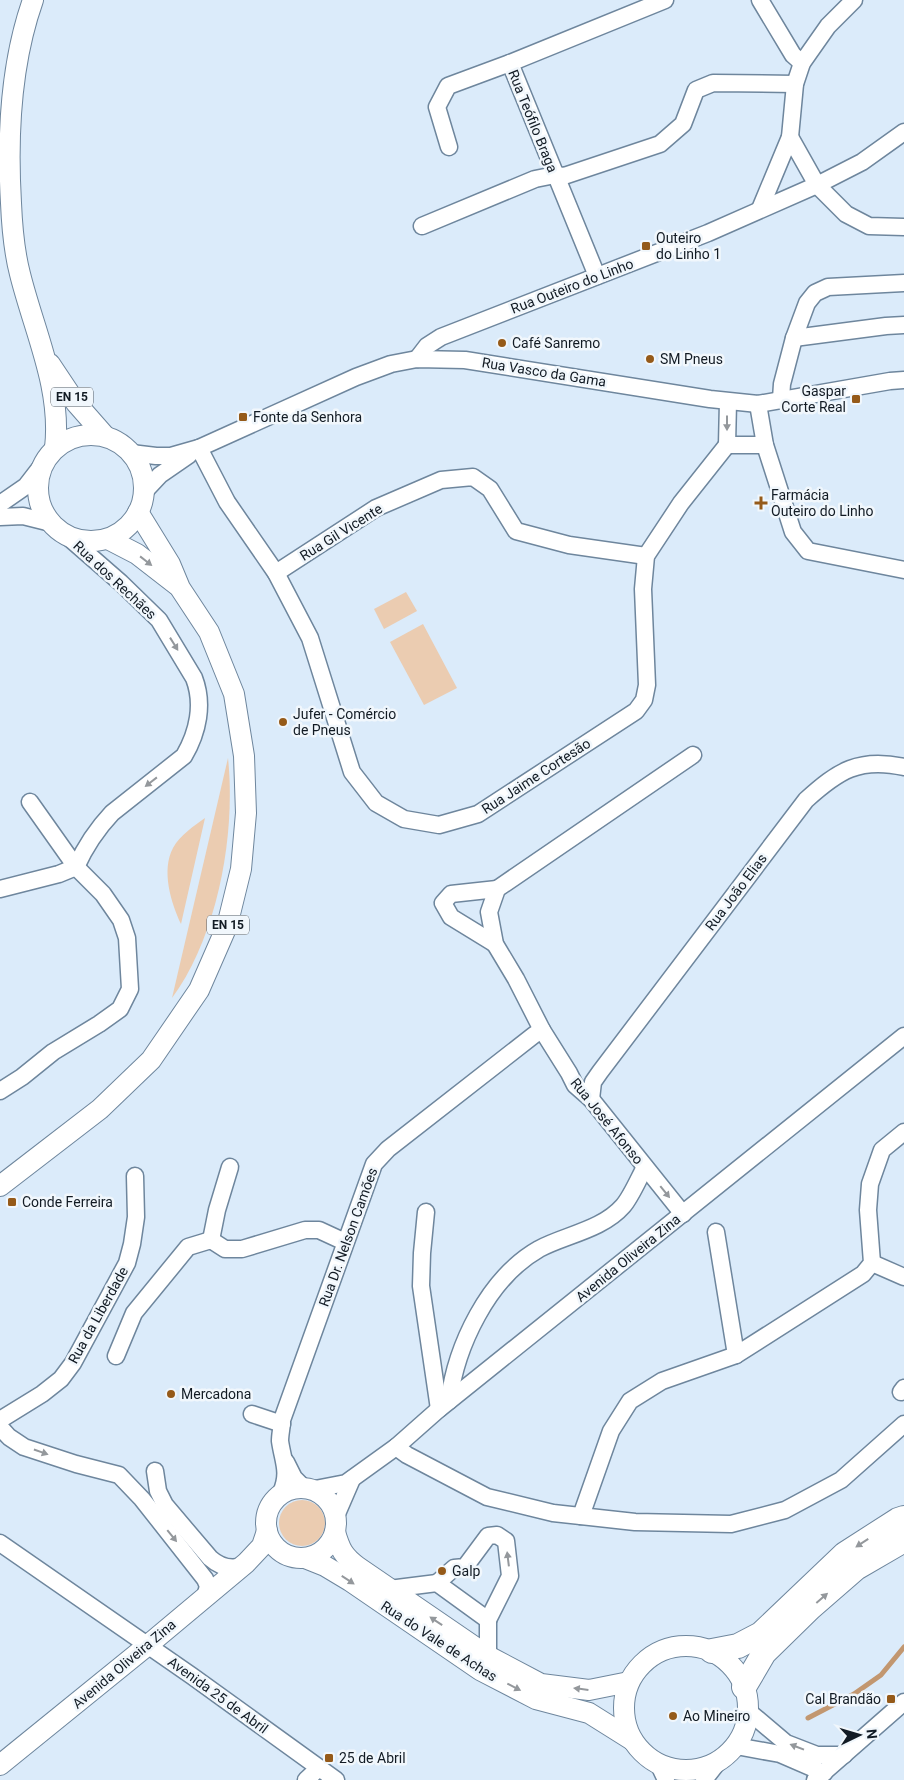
<svg xmlns="http://www.w3.org/2000/svg" width="904" height="1780" font-family="Roboto,sans-serif">
  <rect width="100%" height="100%" fill="#dbebfa"/>
  <g fill="#ebccb1">
    <path d="M406 592 417 611 384 629 374 609Z"/>
    <path d="M423 624 457 688 424 705 390 642Z"/>
    <path d="M228 758C236 834 218 935 172 998Z"/>
    <path d="M205 818 181 924C171 903 161 870 173 848 180 835 194 826 205 818Z"/>
    <circle cx="302" cy="1523" r="23"/>
  </g>
  <g fill="none" stroke-linecap="round" stroke-linejoin="round">
    <path stroke="#c29770" stroke-width="5" d="M808 1718 854 1694 881 1675 904 1647"/>
    <g stroke="#6e869d" stroke-width="19">
      <g id="minor">
        <path d="M760 0 793 55 802 63"/>
        <path d="M510 63 597 276"/>
        <path d="M790 137 817 185 846 214 869 226 904 227"/>
        <path d="M449 147 437 107 448 86 510 63 665 0"/>
        <path d="M760 209 790 137 795 84 802 63 828 26 854 0"/>
        <path d="M422 226 535 179 555 175 564 176 660 144 683 124 696 90 713 83 795 84"/>
        <path d="M794 338 886 326 904 325"/>
        <path d="M417 359 427 346 441 337 708 233 817 185 862 162 904 132"/>
        <path d="M781 399 782 384 794 338 807 303 815 293 828 287 904 283"/>
        <path d="M758 404 765 445 793 532 808 551 904 570"/>
        <path d="M727 445 728 402"/>
        <path d="M727 445H765"/>
        <path d="M199 448 227 502 276 573 310 638 352 772 376 803 404 819 439 825 478 814 636 711 644 700 647 685 643 589 646 556 681 503 727 445"/>
        <path d="M131 453 156 456H171L199 448 356 377 391 364 417 359 465 360 710 399 758 404 890 381 904 380"/>
        <path d="M144 492 160 475 189 455"/>
        <path d="M0 504 26 486 43 464"/>
        <path d="M0 517 23 516 51 523"/>
        <path d="M276 573 376 508 441 480 473 477 490 489 516 531 569 545 646 556"/>
        <path d="M30 802 76 867C85 847 97 829 112 813L184 756C198 732 204 704 194 678L159 620 121 583 67 536"/>
        <path d="M0 889 59 874 76 867 103 894 121 920 127 938 130 989 120 1009 99 1024 53 1052 22 1077 0 1091"/>
        <path d="M495 944 451 917 443 903 451 894 497 889"/>
        <path d="M591 1099 593 1082 600 1072 806 800C838 771 859 757 904 767"/>
        <path d="M426 1212 422 1253 421 1286 439 1409"/>
        <path d="M683 1214 591 1099 575 1085 569 1073 542 1030 516 979 495 944 489 912 497 889 693 755"/>
        <path d="M716 1232 736 1355"/>
        <path d="M211 1240 217 1210 230 1167"/>
        <path d="M872 1263 904 1277"/>
        <path d="M116 1356 134 1313 188 1247 211 1240 225 1249H242L305 1230H319L345 1242"/>
        <path d="M901 1392 904 1388"/>
        <path d="M449 1401C456 1346 488 1278 539 1249 565 1235 602 1230 623 1206 631 1197 639 1178 645 1167"/>
        <path d="M252 1414 282 1424"/>
        <path d="M0 1420 42 1394 61 1379 73 1363 127 1263 132 1244 136 1217 135 1176"/>
        <path d="M0 1427 9 1437 24 1447 76 1464 119 1475 142 1499 205 1579 208 1586 205 1597"/>
        <path d="M396 1447 407 1455 487 1497 553 1513 635 1522 731 1524 785 1510 841 1480 904 1424"/>
        <path d="M286 1462 294 1478 303 1487"/>
        <path d="M155 1471 158 1491 165 1505 210 1558C219 1566 230 1570 242 1566"/>
        <path d="M315 1489 346 1483 396 1447 439 1409 904 1036"/>
        <path d="M281 1493C290 1472 283 1462 280 1441 280 1434 282 1427 282 1420L374 1164 388 1149 534 1035 542 1030"/>
        <path d="M336 1516 352 1479"/>
        <path d="M581 1516 611 1431 630 1401 662 1381 736 1355 863 1274 872 1263 868 1210 870 1184 882 1150 904 1132"/>
        <path d="M0 1543 192 1676 336 1780"/>
        <path d="M437 1583 454 1568 465 1567 488 1536 497 1535 506 1541 510 1576 488 1620"/>
        <path d="M389 1589 437 1583 488 1620V1656"/>
        <path d="M748 1711 786 1743 817 1755H844"/>
        <path d="M736 1746 780 1754 824 1773"/>
        <path d="M659 1765 666 1780"/>
        <path d="M306 1780 319 1768"/>
        <path d="M704 1780 718 1762"/>
        <path d="M815 1780 904 1702"/>
      </g>
    </g>
    <g stroke="#6e869d" stroke-width="22">
      <g id="major">
        <path d="M33 0C10 65 7 135 11 203 12 227 14 251 20 274 34 331 62 388 55 448"/>
        <path d="M50 364 76 403 105 436"/>
        <circle cx="91" cy="488" r="53"/>
        <path d="M108 539 137 554 177 585"/>
        <path d="M0 1186 100 1109 151 1060 199 990 227 926 241 869 246 813 244 756 234 694 209 632 180 588 170 564 138 512"/>
        <circle cx="301" cy="1523" r="35"/>
        <path d="M335 1532C340 1549 343 1556 358 1567L488 1656 541 1684 589 1690 629 1682"/>
        <path d="M305 1558 325 1566 350 1581 480 1670 536 1699 589 1713 632 1740"/>
        <circle cx="686" cy="1708" r="62"/>
        <path d="M0 1765 148 1645 246 1563 262 1546 267 1531"/>
      </g>
    </g>
    <g stroke="#6e869d" stroke-width="26">
      <g id="highway">
        <path d="M712 1651 738 1646 761 1634 845 1554 898 1520 904 1518"/>
        <path d="M744 1687 764 1653 810 1608 856 1568 904 1540"/>
      </g>
    </g>
    <use href="#minor" stroke="#fff" stroke-width="16"/>
    <use href="#major" stroke="#fff" stroke-width="20"/>
    <use href="#highway" stroke="#fff" stroke-width="24"/>
  </g>
  <defs><path id="oneway-solid" d="M-6-.8H1V-3.2L6.5 0L1 3.2V.8H-6Z" transform="scale(1.25)"/></defs>
  <g fill="#94989c">
    <use href="#oneway-solid" transform="translate(727 423) rotate(90)"/>
    <use href="#oneway-solid" transform="translate(146 561) rotate(38)"/>
    <use href="#oneway-solid" transform="translate(174 644) rotate(58)"/>
    <use href="#oneway-solid" transform="translate(151 782) rotate(142)"/>
    <use href="#oneway-solid" transform="translate(665 1192) rotate(51)"/>
    <use href="#oneway-solid" transform="translate(41 1452) rotate(19)"/>
    <use href="#oneway-solid" transform="translate(172 1536) rotate(51)"/>
    <use href="#oneway-solid" transform="translate(862 1543) rotate(147)"/>
    <use href="#oneway-solid" transform="translate(508 1559) rotate(-97)"/>
    <use href="#oneway-solid" transform="translate(348 1580) rotate(33)"/>
    <use href="#oneway-solid" transform="translate(822 1598) rotate(-41)"/>
    <use href="#oneway-solid" transform="translate(436 1621) rotate(-146)"/>
    <use href="#oneway-solid" transform="translate(514 1687) rotate(27)"/>
    <use href="#oneway-solid" transform="translate(581 1689) rotate(-173)"/>
    <use href="#oneway-solid" transform="translate(797 1747) rotate(-159)"/>
  </g>
  <g fill="#955a19" stroke="#f1f7fc" stroke-width="2">
    <rect x="641" y="241" width="10" height="10" rx="2.5"/>
    <circle cx="502" cy="343" r="5"/>
    <circle cx="650" cy="359" r="5"/>
    <rect x="851" y="394" width="10" height="10" rx="2.5"/>
    <rect x="238" y="412" width="10" height="10" rx="2.5"/>
    <path d="M758.5 495.5h5v5h5v5h-5v5h-5v-5h-5v-5h5z"/>
    <circle cx="283" cy="722" r="5"/>
    <rect x="7" y="1197" width="10" height="10" rx="2.5"/>
    <circle cx="171" cy="1394" r="5"/>
    <circle cx="442" cy="1571" r="5"/>
    <rect x="886" y="1694" width="10" height="10" rx="2.5"/>
    <circle cx="673" cy="1716" r="5"/>
    <rect x="324" y="1753" width="10" height="10" rx="2.5"/>
  </g>
  <g text-anchor="middle" stroke-width="5" stroke-linejoin="round" paint-order="stroke">
    <g fill="#f1f7fc" stroke="#555d65" stroke-width="1">
      <rect x="51" y="387.5" width="42" height="19" rx="4"/>
      <rect x="207" y="915.5" width="42" height="19" rx="4"/>
    </g>
    <g font-size="12" font-weight="bold" fill="#121b24">
      <text x="72" y="401">EN 15</text>
      <text x="228" y="929">EN 15</text>
    </g>
    <g font-size="14" fill="#121b24" stroke="#f1f7fc">
      <text transform="translate(533 121) rotate(68)" y="5">Rua Teófilo Braga</text>
      <text transform="translate(572 286) rotate(-21)" y="5">Rua Outeiro do Linho</text>
      <text transform="translate(544 372) rotate(9)" y="5">Rua Vasco da Gama</text>
      <text transform="translate(341 532) rotate(-32)" y="5">Rua Gil Vicente</text>
      <text transform="translate(115 580) rotate(43)" y="5">Rua dos Rechães</text>
      <text transform="translate(536 776) rotate(-33)" y="5">Rua Jaime Cortesão</text>
      <text transform="translate(736 892) rotate(-53)" y="5">Rua João Elias</text>
      <text transform="translate(607 1121) rotate(51)" y="5">Rua José Afonso</text>
      <text transform="translate(348 1237) rotate(-70)" y="5">Rua Dr. Nelson Camões</text>
      <text transform="translate(628 1258) rotate(-39)" y="5">Avenida Oliveira Zina</text>
      <text transform="translate(98 1315) rotate(-61)" y="5">Rua da Liberdade</text>
      <text transform="translate(439 1641) rotate(33)" y="5">Rua do Vale de Achas</text>
      <text transform="translate(124 1664) rotate(-40)" y="5">Avenida Oliveira Zina</text>
      <text transform="translate(218 1695) rotate(36)" y="5">Avenida 25 de Abril</text>
    </g>
    <g font-size="14" fill="#121b24" stroke="#f1f7fc" text-anchor="start">
      <text x="656" y="243">Outeiro<tspan x="656" dy="16">do Linho 1</tspan></text>
      <text x="512" y="348">Café Sanremo</text>
      <text x="660" y="364">SM Pneus</text>
      <text x="846" y="396" text-anchor="end">Gaspar<tspan x="846" dy="16">Corte Real</tspan></text>
      <text x="253" y="422">Fonte da Senhora</text>
      <text x="771" y="500">Farmácia<tspan x="771" dy="16">Outeiro do Linho</tspan></text>
      <text x="293" y="719">Jufer - Comércio<tspan x="293" dy="16">de Pneus</tspan></text>
      <text x="22" y="1207">Conde Ferreira</text>
      <text x="181" y="1399">Mercadona</text>
      <text x="452" y="1576">Galp</text>
      <text x="881" y="1704" text-anchor="end">Cal Brandão</text>
      <text x="683" y="1721">Ao Mineiro</text>
      <text x="339" y="1763">25 de Abril</text>
    </g>
  </g>
  <g transform="translate(859 1735) rotate(85)" stroke="#f1f7fc" stroke-width="4" paint-order="stroke">
  <path d="M0-4L9 19L0 12L-9 19Z" fill="#121b24"/>
  <text y="-8" font-size="14" font-weight="bold" text-anchor="middle" fill="#121b24">N</text>
  </g>
</svg>
